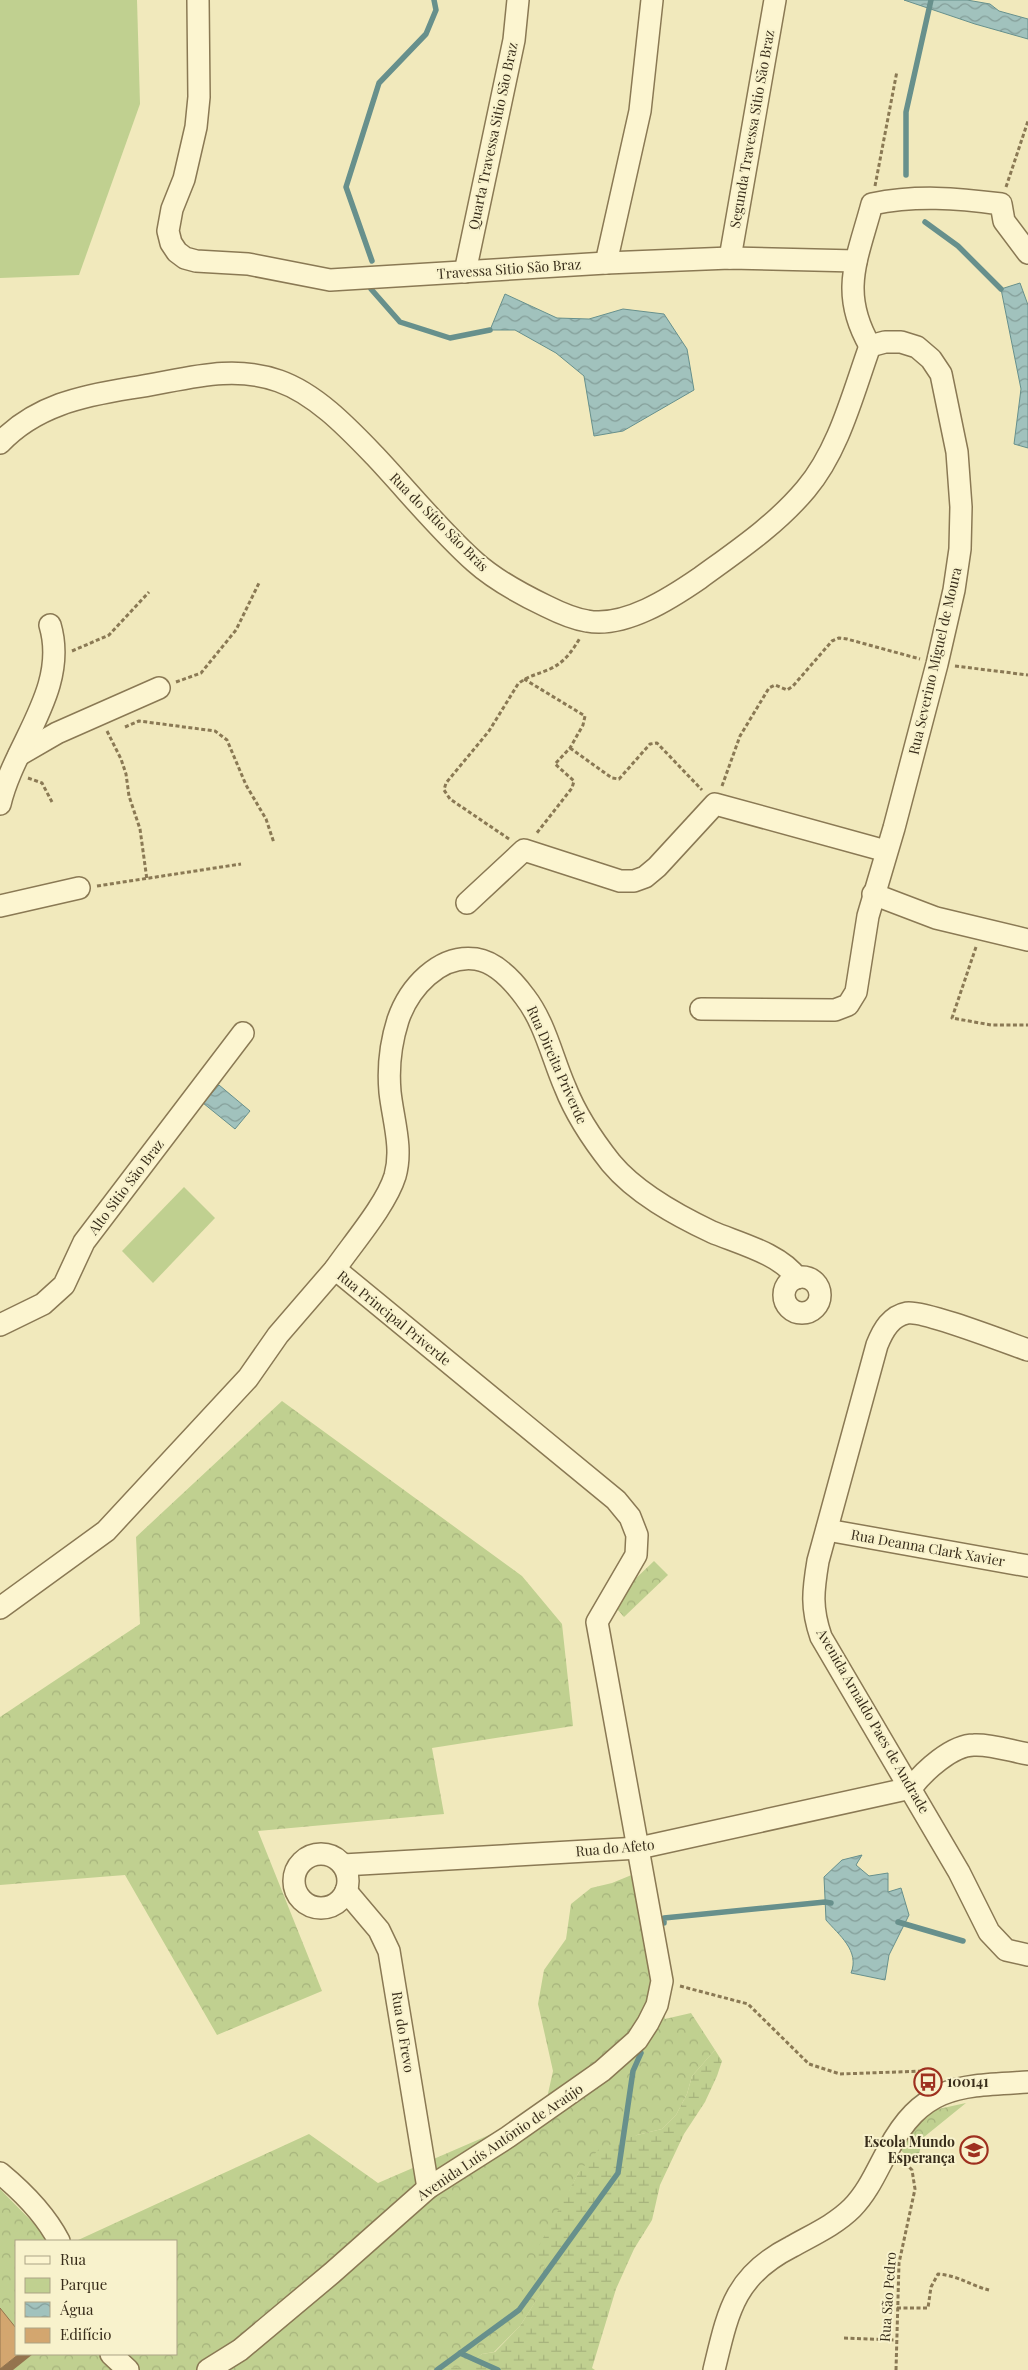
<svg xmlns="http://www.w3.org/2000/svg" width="1028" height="2370" font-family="'Playfair Display',serif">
  <defs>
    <pattern id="forest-crowns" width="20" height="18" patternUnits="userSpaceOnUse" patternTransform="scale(1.25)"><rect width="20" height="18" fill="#c0d090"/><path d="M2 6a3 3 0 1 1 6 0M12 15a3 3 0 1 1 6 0" fill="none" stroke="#a6b37c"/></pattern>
    <pattern id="wetland-marsh" width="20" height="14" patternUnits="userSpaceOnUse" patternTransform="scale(1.25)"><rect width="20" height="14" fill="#c0d090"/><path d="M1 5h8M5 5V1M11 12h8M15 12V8" fill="none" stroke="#a6b37c"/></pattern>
    <pattern id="water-waves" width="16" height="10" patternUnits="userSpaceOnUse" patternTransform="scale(1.25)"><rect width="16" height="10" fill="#a1c2bd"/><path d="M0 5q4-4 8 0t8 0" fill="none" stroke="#849e99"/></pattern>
  </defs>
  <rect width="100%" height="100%" fill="#f1e9bc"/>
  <g fill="#c0d090">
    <path d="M0 0H137L140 104 79 275 0 278Z"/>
    <path d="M184 1187 215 1218 153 1283 122 1251Z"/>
  </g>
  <g fill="url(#forest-crowns)">
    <path d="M282 1401 522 1576 562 1624 573 1726 432 1748 444 1814 258 1831 322 1991 217 2035 125 1875 0 1885V1717L140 1624 136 1537Z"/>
    <path d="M654 1561 668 1575 624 1617 611 1602Z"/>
    <path d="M634 1874 665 2019 691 2013 715 2050 692 2076 687 2094 676 2115 662 2129 637 2135 579 2172 558 2213 544 2265 541 2293 520 2326 494 2352 482 2354 462 2369 441 2367 431 2370H0V2189L51 2241H16V2354H176V2241H76L309 2134 378 2183 524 2120 545 2107 553 2071 538 2004 544 1970 566 1939 571 1904 591 1888 612 1883Z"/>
    <path d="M966 2103 924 2137 916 2163 899 2149 913 2128 929 2111Z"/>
  </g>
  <path fill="url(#wetland-marsh)" d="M715 2050 722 2061 717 2076 705 2102 684 2134 660 2185 652 2220 634 2249 616 2289 592 2368 595 2370H431L441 2367 462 2368 482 2354 495 2352 520 2326 540 2294 544 2265 535 2253 579 2172 599 2149 637 2135 662 2129 676 2115 687 2094 692 2076Z"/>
  <g fill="url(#water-waves)" stroke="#67908c">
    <path d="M904 0H967L990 4 999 11 1028 19V39L975 24Z"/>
    <path d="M1020 283 1028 305V448L1014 444 1021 389 1001 289Z"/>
    <path d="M505 294 557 318 589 319 623 309 664 314 687 349 694 390 623 431 594 436 584 376 556 353 515 330H490Z"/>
    <path d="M219 1085 250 1111 235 1129 203 1103Z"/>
    <path d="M862 1855 856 1865 869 1876 888 1873V1892L901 1888 909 1915 889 1955 885 1980 851 1973C860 1951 839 1935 826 1920L824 1877 842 1860Z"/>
  </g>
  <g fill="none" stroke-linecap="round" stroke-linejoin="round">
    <g stroke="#67908c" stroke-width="5.5">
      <path d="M906 175V112L931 0"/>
      <path d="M925 222 958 246 1001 289"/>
      <path d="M372 261 346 187 379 83 426 34 436 10 434 0"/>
      <path d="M371 289 400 322 450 338 490 330"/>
      <path d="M898 1922 963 1941"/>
      <path d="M664 1923V1918L825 1902 831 1903"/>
      <path d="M460 2353 498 2370"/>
      <path d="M437 2370 519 2310 618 2173 633 2071 641 2053"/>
    </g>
    <g stroke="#8a7954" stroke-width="24">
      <g id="minor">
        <path d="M198 0 199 97 196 127 184 179 172 209 168 231 171 243 177 252 185 258 196 261 248 264 330 280 606 263 730 258 856 261"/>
        <path d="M730 258 775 0"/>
        <path d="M606 263 640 111 652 0"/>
        <path d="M465 272 514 40 518 0"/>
        <path d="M870 346C839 292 857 260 872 204 916 195 956 198 1001 204L1004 221 1028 253"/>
        <path d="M0 443C35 406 81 396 131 388 181 381 229 363 279 381 316 394 348 428 375 456 407 490 440 531 475 562 495 580 521 594 546 606 558 612 574 619 587 621 625 628 671 598 700 578 737 551 776 525 806 489 839 450 853 393 870 346"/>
        <path d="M19 755 57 733 159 688"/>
        <path d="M0 804C14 744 69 689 50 625"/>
        <path d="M873 894 936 918 1028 940"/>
        <path d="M467 903 524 850 620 881H634L645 877 657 867 715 804 886 851"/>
        <path d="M0 906 79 888"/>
        <path d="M701 1009 835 1010 848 1005 856 992 868 916 894 828 937 664 954 590 960 549 961 507 957 452 941 374 931 359 917 347 901 342H885L870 346"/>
        <path d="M335 1269C353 1243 386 1205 395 1176 403 1148 393 1120 390 1092 388 1069 391 1042 398 1020 409 988 439 954 476 959 496 962 514 982 525 997 545 1023 552 1057 565 1087 576 1115 592 1139 611 1163 636 1193 676 1215 712 1232 738 1243 781 1254 797 1278"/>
        <circle cx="802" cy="1295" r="18"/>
        <path d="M0 1325 43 1304 64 1285 84 1242 243 1033"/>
        <path d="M1028 1350C1008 1343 923 1310 907 1313 891 1316 883 1330 877 1345L818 1561C813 1591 811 1608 821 1637L959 1872 989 1932 1006 1950 1028 1955"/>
        <path d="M827 1530 1028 1566"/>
        <path d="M0 1608 106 1531 248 1378 278 1335 335 1269 616 1500 630 1517 637 1535 636 1555 597 1622 662 1981 657 2005 648 2023 637 2040 602 2071 508 2137 428 2188 332 2273 240 2350 208 2370"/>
        <path d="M911 1788C924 1771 952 1745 974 1745 991 1744 1011 1751 1028 1754"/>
        <circle cx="321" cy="1881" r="27"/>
        <path d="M343 1865 639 1848 911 1788"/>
        <path d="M346 1891 379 1930 389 1951 428 2188"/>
        <path d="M0 2173C23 2192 45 2214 59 2241"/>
        <path d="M111 2354 128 2370"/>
        <path d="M714 2370C728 2312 734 2276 791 2247 812 2235 835 2225 852 2208 868 2192 877 2170 888 2150 923 2084 960 2086 1028 2082"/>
      </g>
    </g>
    <g stroke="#8a7954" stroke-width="3" stroke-dasharray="4 2.5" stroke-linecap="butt">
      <path d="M875 186 897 71"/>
      <path d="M1006 187 1028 121"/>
      <path d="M72 651 109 635 149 592"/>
      <path d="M955 666 1028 675"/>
      <path d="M524 679 585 716 583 725 570 748 555 764 574 781 572 788 536 834"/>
      <path d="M176 682 201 673 236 630 259 583"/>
      <path d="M125 727 139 721 215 731 227 740 246 785 266 819 274 843"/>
      <path d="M107 731 121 759 126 774 129 796 140 829 147 880"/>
      <path d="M570 748 612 778 619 779 650 744 657 743 702 790"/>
      <path d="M28 778 42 783 52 802"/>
      <path d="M722 786 740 736 769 688 775 685 787 690 793 686 832 641 839 638 847 639 920 659"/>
      <path d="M509 839 450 799 444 790 446 783 489 731 518 684C527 676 539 674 550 669 565 662 572 651 580 638"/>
      <path d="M97 886 241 864"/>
      <path d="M976 947 952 1018 991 1025H1028"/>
      <path d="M680 1986 748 2004 809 2064 840 2074 924 2071 931 2079"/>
      <path d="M897 2308H928L931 2287 938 2274C960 2276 969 2285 989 2290"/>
      <path d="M844 2338 896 2340"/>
      <path d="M896 2370 899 2263 915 2189 912 2170 904 2162"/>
    </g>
    <use href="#minor" stroke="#fcf5d0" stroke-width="21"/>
  </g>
  <path fill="#94744e" d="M19 2354H33L13 2370H0V2369Z"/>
  <path fill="#d3a66f" stroke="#94744e" d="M0 2308 16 2328V2354H19L0 2369Z"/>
  <defs>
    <g id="bus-ring" transform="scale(1.4375)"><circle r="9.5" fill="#f8f2cc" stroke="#9e301f" stroke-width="1.5"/><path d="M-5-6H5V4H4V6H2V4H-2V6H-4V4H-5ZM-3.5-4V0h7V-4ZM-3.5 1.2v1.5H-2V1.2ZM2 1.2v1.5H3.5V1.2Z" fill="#9e301f"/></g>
    <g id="school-ring" transform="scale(1.4375)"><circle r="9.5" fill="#f8f2cc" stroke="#9e301f" stroke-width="1.5"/><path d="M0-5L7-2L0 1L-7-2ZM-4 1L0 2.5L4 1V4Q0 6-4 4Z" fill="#9e301f"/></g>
  </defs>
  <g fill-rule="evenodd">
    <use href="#bus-ring" x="928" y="2082"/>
    <use href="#school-ring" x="974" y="2150"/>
  </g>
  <g text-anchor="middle" stroke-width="4" stroke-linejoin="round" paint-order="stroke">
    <g font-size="14" fill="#382d1a" stroke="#f8f2cc">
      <text transform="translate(752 129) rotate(-80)" y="5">Segunda Travessa Sitio São Braz</text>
      <text transform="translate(493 136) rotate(-78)" y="5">Quarta Travessa Sitio São Braz</text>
      <text transform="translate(509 269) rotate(-4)" y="5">Travessa Sitio São Braz</text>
      <text transform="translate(439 522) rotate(45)" y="5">Rua do Sítio São Brás</text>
      <text transform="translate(935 661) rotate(-77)" y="5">Rua Severino Miguel de Moura</text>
      <text transform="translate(557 1065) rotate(66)" y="5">Rua Direita Priverde</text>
      <text transform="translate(126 1187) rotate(-53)" y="5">Alto Sitio São Braz</text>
      <text transform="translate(394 1318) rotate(39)" y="5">Rua Principal Priverde</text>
      <text transform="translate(928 1548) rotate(10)" y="5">Rua Deanna Clark Xavier</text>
      <text transform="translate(873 1721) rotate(60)" y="5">Avenida Arnaldo Paes de Andrade</text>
      <text transform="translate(615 1848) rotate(-5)" y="5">Rua do Afeto</text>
      <text transform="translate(403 2032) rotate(81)" y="5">Rua do Frevo</text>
      <text transform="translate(500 2142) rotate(-34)" y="5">Avenida Luís Antônio de Araújo</text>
      <text transform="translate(888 2297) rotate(-86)" y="5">Rua São Pedro</text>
    </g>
    <g font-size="14" font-weight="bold" fill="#382d1a" stroke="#f8f2cc" text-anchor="start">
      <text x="947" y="2087">100141</text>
      <text x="955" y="2147" text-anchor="end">Escola Mundo<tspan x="955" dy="16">Esperança</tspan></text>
    </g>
  </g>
  <rect x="15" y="2240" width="162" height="115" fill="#f8f2cc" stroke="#aba385"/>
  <rect x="25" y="2256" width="25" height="8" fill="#fcf5d0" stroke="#aba385"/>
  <text x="60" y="2265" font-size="15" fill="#382d1a">Rua</text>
  <rect x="25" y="2278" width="25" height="15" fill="#c0d090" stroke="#aba385"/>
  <text x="60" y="2290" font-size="15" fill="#382d1a">Parque</text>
  <rect x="25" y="2302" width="25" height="15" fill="url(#water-waves)" stroke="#aba385"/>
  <text x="60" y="2315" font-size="15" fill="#382d1a">Água</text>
  <rect x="25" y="2328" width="25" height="15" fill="#d3a66f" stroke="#aba385"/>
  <text x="60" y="2340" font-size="15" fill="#382d1a">Edifício</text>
</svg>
